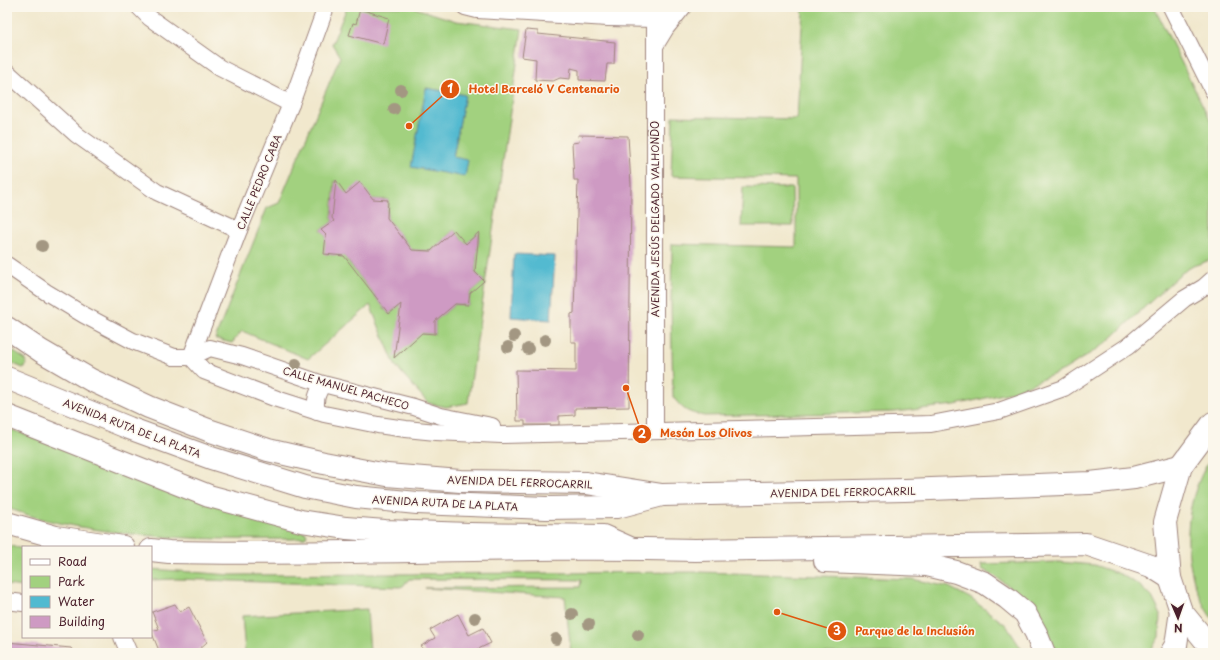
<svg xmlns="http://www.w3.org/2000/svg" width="1220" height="660" font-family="'Playpen Sans',sans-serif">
  <rect width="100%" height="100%" fill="#fbf7ec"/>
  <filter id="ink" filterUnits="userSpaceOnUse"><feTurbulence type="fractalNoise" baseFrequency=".025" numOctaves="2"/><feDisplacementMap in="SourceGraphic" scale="8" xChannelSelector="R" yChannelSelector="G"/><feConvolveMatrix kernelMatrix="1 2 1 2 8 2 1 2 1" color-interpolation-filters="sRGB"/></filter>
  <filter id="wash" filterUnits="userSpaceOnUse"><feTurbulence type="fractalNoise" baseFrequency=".012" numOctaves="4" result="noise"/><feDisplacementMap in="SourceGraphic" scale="16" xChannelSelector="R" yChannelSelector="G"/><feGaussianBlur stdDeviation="0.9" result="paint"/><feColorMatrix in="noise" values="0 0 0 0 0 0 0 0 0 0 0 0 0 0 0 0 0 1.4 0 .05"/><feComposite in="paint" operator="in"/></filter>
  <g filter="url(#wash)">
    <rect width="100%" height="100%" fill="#f1e8cd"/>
    <g fill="#a2d17f" stroke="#767855" fill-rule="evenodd">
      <path d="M347 7H412L456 21 522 29 468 403 446 407 428 403 395 365 370 305 308 359 242 331 232 343 215 339 267 208 279 203 340 57 332 44ZM426 88 465 95 453 157ZM335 181 346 194 373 199 388 200 387 218 412 250 431 251 454 230 466 244 479 233 475 272 484 281 470 293 468 305 455 304 435 321V334L422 333 401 304 389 314 344 256 325 254 326 235 321 230 334 221 332 218Z"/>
      <path d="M803 7H1154L1213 126V259L1193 266 1180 274 1105 344 1064 370 1012 392 955 405 894 412 704 416C687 412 684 411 673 397L671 305 672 244 796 247V179L671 176 673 116 797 119Z"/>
      <path d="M743 187 792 188 793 226H741Z"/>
      <path d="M7 347 26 360V366L23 368 7 361Z"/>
      <path d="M7 428 306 533 307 535 305 538 294 539C210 540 124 539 42 519 30 516 19 512 7 508Z"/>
      <path d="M1213 455V620C1179 573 1180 502 1213 455Z"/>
      <path d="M7 545 23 549V587L7 585Z"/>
      <path d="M1059 562 1094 565 1120 574 1139 585 1152 597 1160 613 1159 637 1149 653H1055L1015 591 996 577 982 569 981 564Z"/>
      <path d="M151 569 231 575 699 572 912 579 949 587 970 598 1006 625 1024 653H571L565 597 425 588 580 587 581 580 409 579 403 586 400 587 176 579 151 580Z"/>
      <path d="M367 609 370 653H245L242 616Z"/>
    </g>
    <g fill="#52bad0" stroke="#4e6c7e">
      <path d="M426 88 465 95 453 157 468 160 465 177 411 167Z"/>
      <path d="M514 254 555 256 551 320 511 317Z"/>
    </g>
    <g id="blocks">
      <g fill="#ce9ac3">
        <path d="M360 9 389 18 383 44 349 35 353 23 356 24Z"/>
        <path d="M526 30 538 31V34L615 42 614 64H607L605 81 579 80V70L571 68 570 79 560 78 553 81 535 80 536 59 522 57Z"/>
        <path d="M578 135 628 136 631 185 629 407 575 408V415L559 416V425H525V421H517L516 370 576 371V342H571V314L574 313 578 180H574L572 143 579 142Z"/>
        <path d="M336 180 346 194 360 182 373 199 388 200 387 218 412 250 431 251 454 230 466 244 479 232 475 272 484 281 470 293 468 305 455 304 435 321V334L422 333 394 358 401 304 389 314 344 256 324 254 326 235 321 230 334 221 332 218Z"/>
        <path d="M175 604 180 612 189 607 207 642 196 652 197 653H160L151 631 159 629 152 612Z"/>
        <path d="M458 614 469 635 483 628 491 643 476 650 478 653H425L421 646 435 638 430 630Z"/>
        <path d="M7 642 71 648 74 653H7Z"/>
        <path d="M551 649 552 653H542Z"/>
      </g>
    </g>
  </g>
  <g filter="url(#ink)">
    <use href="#blocks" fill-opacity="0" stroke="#9e847c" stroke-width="1"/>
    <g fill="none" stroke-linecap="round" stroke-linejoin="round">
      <g stroke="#9e847c" stroke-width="18">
        <g id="minor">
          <path d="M139 7 150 18 220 68 291 104"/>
          <path d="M465 7 477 10 608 18 655 19 672 7"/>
          <path d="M655 7V431"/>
          <path d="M1171 7 1213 91"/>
          <path d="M655 46 666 28 683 7"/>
          <path d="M7 72 77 135 157 192 239 230"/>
          <path d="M7 265 46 292 84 315 133 341 174 357H191L210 348 242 356 323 384 414 407 441 416 492 426"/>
          <path d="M191 357 204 371 277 399 324 414 378 425 406 429 436 432 501 435 931 424 999 411 1064 388 1128 346 1184 299 1204 287 1213 279"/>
          <path d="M191 357 239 230 291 104 326 7"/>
          <path d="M317 412C314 401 317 393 323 384"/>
          <path d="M7 601 23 603"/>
          <path d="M122 637 129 653"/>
        </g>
      </g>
      <g stroke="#9e847c" stroke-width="24">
        <g id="primary">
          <path d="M7 378 129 428 211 458 305 487 356 497 417 503 546 508 617 507 662 495"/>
          <path d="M7 416 209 496 301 521 346 528 385 531 469 534 603 536 630 548"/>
        </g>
      </g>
      <g stroke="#9e847c" stroke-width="24">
        <g id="trunk">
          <path d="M7 328 41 351 91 380 149 407 208 430 268 450 324 463 387 475 460 481 586 483 662 495 905 490 1090 483 1134 478 1181 466"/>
          <path d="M1213 423 1181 466 1165 522 1170 578 1181 611 1213 650"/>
          <path d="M7 523 56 537 123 547"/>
          <path d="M151 550 169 552C344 556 520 545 695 550L1086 544 1151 566 1170 578"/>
          <path d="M825 561 927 565 956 572 985 583 1007 598 1025 613 1036 633 1044 653"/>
          <path d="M1171 653 1176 645 1181 611"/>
        </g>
      </g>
      <use href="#minor" stroke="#fff" stroke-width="16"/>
      <use href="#primary" stroke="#fff" stroke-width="22"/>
      <use href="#trunk" stroke="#fff" stroke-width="22"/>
    </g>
    <g fill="#a39782">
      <circle cx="401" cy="90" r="6"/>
      <circle cx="394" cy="109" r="6"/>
      <circle cx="42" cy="246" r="6"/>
      <circle cx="514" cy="336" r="6"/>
      <circle cx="545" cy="340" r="6"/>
      <circle cx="508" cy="347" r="6"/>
      <circle cx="528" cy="349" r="6"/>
      <circle cx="296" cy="364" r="6"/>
      <circle cx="572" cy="614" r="6"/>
      <circle cx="475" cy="618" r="6"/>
      <circle cx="589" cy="624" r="6"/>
      <circle cx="638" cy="635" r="6"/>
      <circle cx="556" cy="639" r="6"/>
    </g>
  </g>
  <g text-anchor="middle" stroke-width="3" stroke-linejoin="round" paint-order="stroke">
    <g font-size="10" fill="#4a1f2b" stroke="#fbf7ec">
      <text transform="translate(259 182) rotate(-68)" y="4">CALLE PEDRO CABA</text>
      <text transform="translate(655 219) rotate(-90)" y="4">AVENIDA JESÚS DELGADO VALHONDO</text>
      <text transform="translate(346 388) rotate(16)" y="4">CALLE MANUEL PACHECO</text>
      <text transform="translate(132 428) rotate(21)" y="4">AVENIDA RUTA DE LA PLATA</text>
      <text transform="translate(520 482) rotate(2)" y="4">AVENIDA DEL FERROCARRIL</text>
      <text transform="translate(843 492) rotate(-1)" y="4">AVENIDA DEL FERROCARRIL</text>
      <text transform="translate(445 503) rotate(3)" y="4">AVENIDA RUTA DE LA PLATA</text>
    </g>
  </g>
  <path fill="none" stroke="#e0560e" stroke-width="1.5" d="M409 126L450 89M626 388L642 434M777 612L837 631"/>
  <g fill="#e0560e" stroke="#fbf7ec" stroke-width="1.5">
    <circle cx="409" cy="126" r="4"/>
    <circle cx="626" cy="388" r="4"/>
    <circle cx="777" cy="612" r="4"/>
    <circle cx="450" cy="89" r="10"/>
    <circle cx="642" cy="434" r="10"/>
    <circle cx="837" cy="631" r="10"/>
  </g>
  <g font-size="12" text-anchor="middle" font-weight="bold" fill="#fff">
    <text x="450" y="93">1</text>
    <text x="642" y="438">2</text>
    <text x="837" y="635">3</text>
  </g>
  <g font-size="11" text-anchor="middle" font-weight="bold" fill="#e0560e" stroke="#fbf7ec" stroke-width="3" stroke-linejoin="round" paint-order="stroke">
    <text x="544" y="93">Hotel Barceló V Centenario</text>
    <text x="706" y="437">Mesón Los Olivos</text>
    <text x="915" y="635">Parque de la Inclusión</text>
  </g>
  <rect width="1220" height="660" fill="none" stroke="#fbf7ec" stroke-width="24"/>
  <rect x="22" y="546" width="130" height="92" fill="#fbf7ec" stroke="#b4a19f"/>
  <rect x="30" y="559" width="20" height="6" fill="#ffffff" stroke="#b4a19f"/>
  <text x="58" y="566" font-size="12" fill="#4a1f2b">Road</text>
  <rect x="30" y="576" width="20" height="12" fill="#a2d17f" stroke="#b4a19f"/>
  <text x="58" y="586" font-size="12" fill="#4a1f2b">Park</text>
  <rect x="30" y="596" width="20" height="12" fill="#52bad0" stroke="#b4a19f"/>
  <text x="58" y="606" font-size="12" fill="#4a1f2b">Water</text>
  <rect x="30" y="616" width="20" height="12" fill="#ce9ac3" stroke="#b4a19f"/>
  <text x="58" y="626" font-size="12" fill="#4a1f2b">Building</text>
  <g transform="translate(1178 618) rotate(178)" stroke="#fbf7ec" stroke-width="3" paint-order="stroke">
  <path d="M0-3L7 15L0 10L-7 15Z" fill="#4a1f2b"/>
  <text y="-6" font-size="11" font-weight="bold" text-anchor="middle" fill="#4a1f2b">N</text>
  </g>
</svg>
